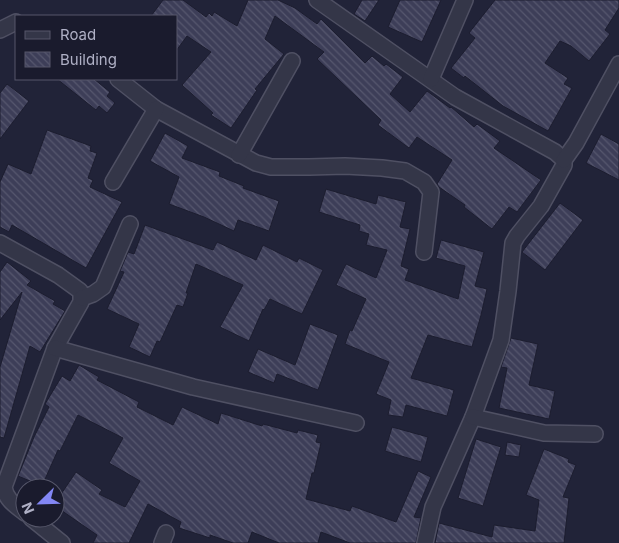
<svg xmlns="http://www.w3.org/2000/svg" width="619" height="543" font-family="Inter,sans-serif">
  <defs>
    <pattern id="building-back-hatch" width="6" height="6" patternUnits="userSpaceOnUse" patternTransform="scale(1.25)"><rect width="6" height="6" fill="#3d3e58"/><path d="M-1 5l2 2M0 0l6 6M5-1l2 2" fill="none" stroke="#56576e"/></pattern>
  </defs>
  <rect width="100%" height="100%" fill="#212338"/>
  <g fill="url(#building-back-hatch)" stroke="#1c1d2f">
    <path d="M163 0H183L206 17 209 13 212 16 214 12 237 26 248 0H278L295 8 317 24 321 19 365 63 372 56 384 66 386 64 403 77 390 94 410 112 427 91 450 108 451 107 474 127 477 124 500 141 494 148 541 180 517 212 509 207 492 229 464 207 465 205 439 187 437 184 452 160 417 137 409 148 378 125 381 120 317 59 324 52 275 16 265 39 284 54 255 89 257 90 231 128 211 115 213 113 182 85 211 52 187 36 176 51V16H151Z"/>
    <path d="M362 0H379L365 21 354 14Z"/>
    <path d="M400 0H441L422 42 388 27Z"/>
    <path d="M495 0H619V8L605 30 610 34 589 61 571 46 560 41 545 63 568 78 564 84 572 88 548 131 503 106 465 76 464 78 451 68 475 38 469 33Z"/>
    <path d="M57 79H94L110 92 107 96 115 103 107 113 99 106 96 110Z"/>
    <path d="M7 84 29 101 0 139V93Z"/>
    <path d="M47 130 91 146 90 151 97 153 88 178 93 180 90 187 122 202 86 268 12 225 9 232 0 227V182L8 164 31 174Z"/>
    <path d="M165 133 188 146 182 158 220 172 219 176 244 186 243 188 279 201 269 231 238 220 234 231 204 217 169 204 179 177 150 161Z"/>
    <path d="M601 134 619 144V180L586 163Z"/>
    <path d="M326 189 376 204 378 195 406 202 400 227 410 229 401 266 409 269 405 280 458 299 465 266 436 258 441 240 484 252 475 286 487 289 481 315 472 347 428 335 411 378 454 390 447 416 406 405 403 417 388 415 391 400 376 394 389 362 345 344 350 330 352 331 366 299 336 285 346 264 376 278 387 250 366 245 369 234 359 231 360 225 319 212Z"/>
    <path d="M560 203 583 220 545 270 522 252Z"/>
    <path d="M145 225 213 250 217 242 256 260 263 245 297 262 299 258 323 270 302 314 270 299 264 310 263 309 249 341 220 327 243 285 196 264 186 293H188L183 307 177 305 160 342 157 341 150 357 129 347 139 324 107 309 124 272 120 271 128 252 134 254Z"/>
    <path d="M7 262 31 281 27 285 55 301 53 304 65 311 40 352 30 346 4 438 0 437V367L22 292 0 320V272Z"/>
    <path d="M310 324 338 335 318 390 277 374 274 383 248 372 258 349 295 365Z"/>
    <path d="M511 338 538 344 529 385 555 391 549 419 499 408 507 368 501 367Z"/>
    <path d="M79 365 99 377 97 380 139 402 137 407 173 425 182 407 218 424 221 413 262 426 263 424 297 433 298 430 318 435 316 442 321 443 314 473H312L306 499 350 511 352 506 396 522 418 471 431 477 414 517 421 518 416 543H350L321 532 318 543H279L252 532 248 543H233L210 535V538L179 528 181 522 148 504 129 543H93L97 535 55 506V503L76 472 102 490 99 494 125 507 140 481 109 463 123 438 78 415 60 451 58 450 42 486 18 476 34 437 49 407 45 404 62 376 70 381Z"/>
    <path d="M392 427 428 437 421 462 385 451Z"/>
    <path d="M476 439 501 447 483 506 458 498Z"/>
    <path d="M507 442 521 445 519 457 505 455Z"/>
    <path d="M544 449 569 459 568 462 576 465 563 497 569 498 564 543H435L439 523 492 537 494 525 535 531 539 500 526 495Z"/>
  </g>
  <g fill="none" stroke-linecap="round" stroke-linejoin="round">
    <g stroke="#4f5063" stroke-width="18">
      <g id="minor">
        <path d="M317 0 455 97 555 152 564 160V165L541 206 517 236 513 243 508 291 501 340 473 417 433 507 425 543"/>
        <path d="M0 30 16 22"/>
        <path d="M118 79 156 109 256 163 271 167H309L345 166 382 168 405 171 424 182 431 192 424 252"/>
        <path d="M431 79 465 0"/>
        <path d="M239 155 292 61"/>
        <path d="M564 160 576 143 619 64"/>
        <path d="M113 182 156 109"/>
        <path d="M0 243 58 275 76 288 80 291 81 295V302L55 348 4 487C6 500 15 505 25 513"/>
        <path d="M82 298 93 294 103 287 130 224"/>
        <path d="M55 348 193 387 356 423"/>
        <path d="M473 417 544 433 595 434"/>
        <path d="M31 518 62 543"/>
        <path d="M162 543 166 533"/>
      </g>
    </g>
    <use href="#minor" stroke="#343648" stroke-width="15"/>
  </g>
  <rect x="15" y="15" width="162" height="65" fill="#1a1b2d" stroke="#56576a"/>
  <rect x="25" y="31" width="25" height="8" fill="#343648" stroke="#56576a"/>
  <text x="60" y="40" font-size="15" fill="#afb0c5">Road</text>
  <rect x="25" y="52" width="25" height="15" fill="url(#building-back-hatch)" stroke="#56576a"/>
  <text x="60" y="65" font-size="15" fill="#afb0c5">Building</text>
  <g transform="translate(40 503) rotate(247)"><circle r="24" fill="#1a1b2d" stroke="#56576a"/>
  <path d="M0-4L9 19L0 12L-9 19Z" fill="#8387f5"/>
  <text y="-8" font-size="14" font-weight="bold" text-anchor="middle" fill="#afb0c5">N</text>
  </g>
</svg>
